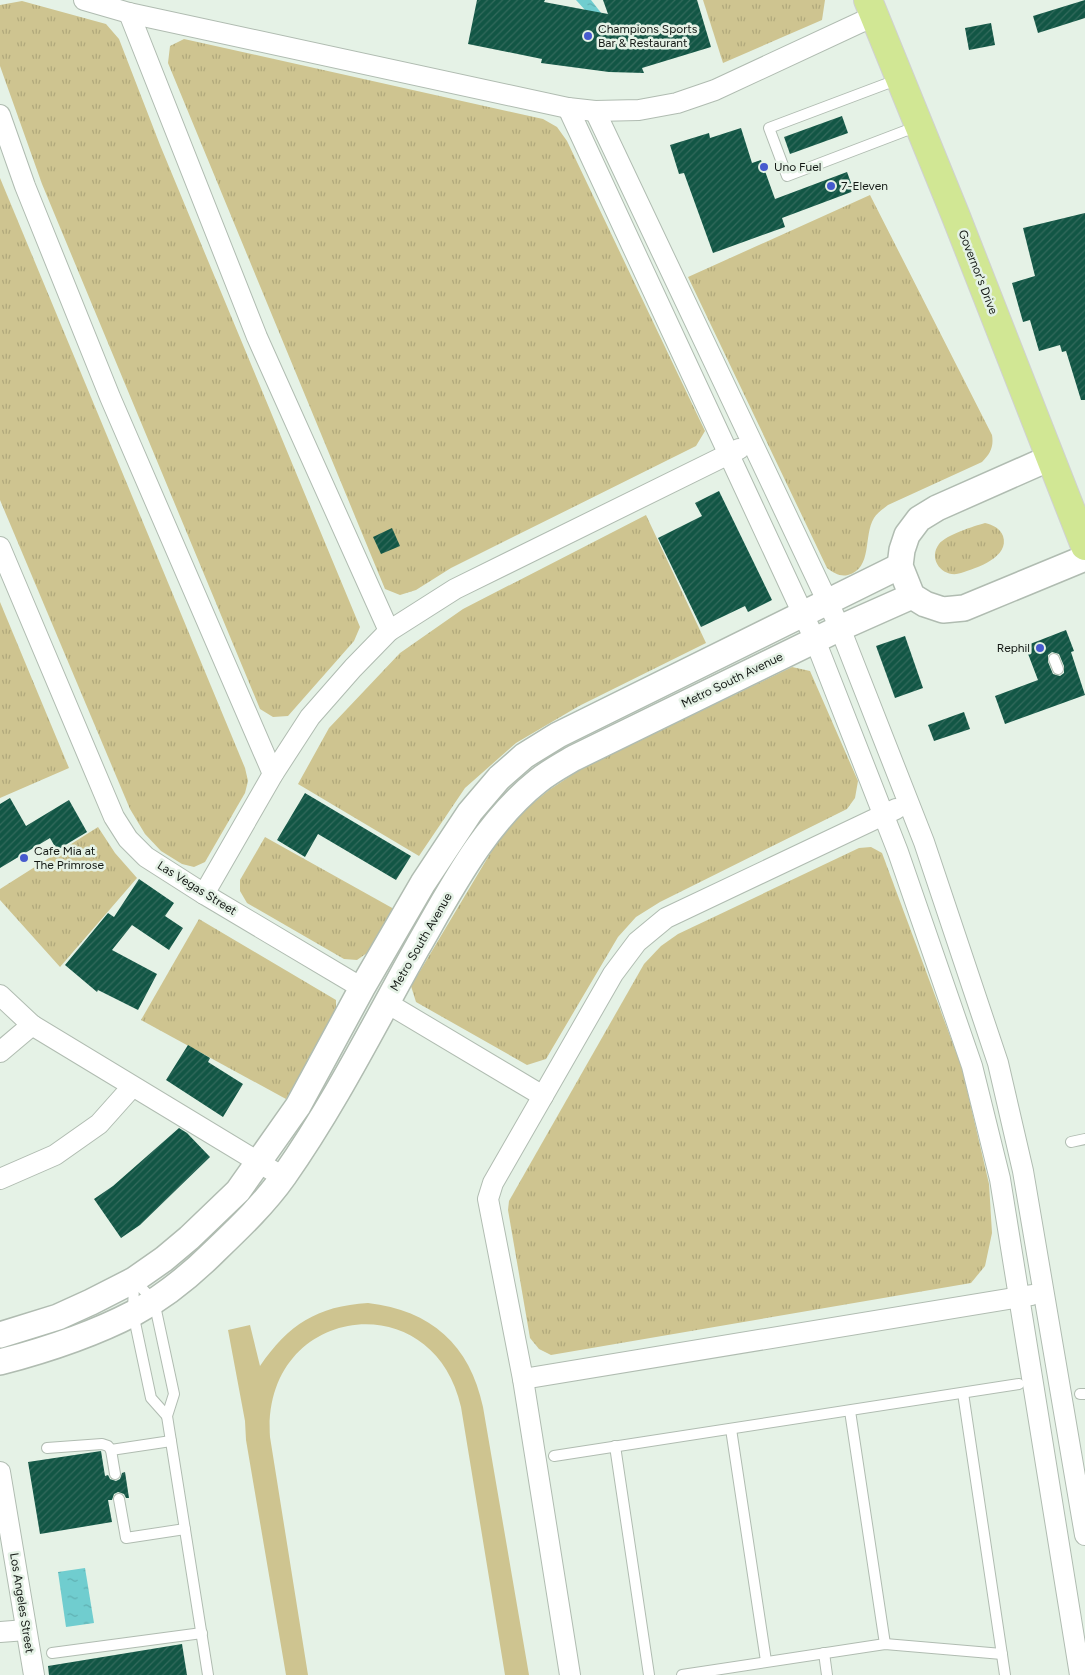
<svg xmlns="http://www.w3.org/2000/svg" width="1085" height="1675" font-family="Figtree,sans-serif">
  <defs>
    <pattern id="grass-tufts" width="24" height="20" patternUnits="userSpaceOnUse" patternTransform="scale(1.25)"><rect width="24" height="20" fill="#cec490"/><path d="M3 7l-1-3M5 7V3M7 7l1-3M15 17l-1-3M17 17v-4M19 17l1-3" fill="none" stroke="#b0a87b"/></pattern>
    <pattern id="water-ripples" width="26" height="14" patternUnits="userSpaceOnUse" patternTransform="scale(1.25)"><rect width="26" height="14" fill="#70cdcf"/><path d="M2 4q2-2 4 0t4 0M15 11q2-2 4 0t4 0" fill="none" stroke="#60afb1"/></pattern>
    <pattern id="building-hatch" width="6" height="6" patternUnits="userSpaceOnUse" patternTransform="scale(1.25)"><rect width="6" height="6" fill="#125645"/><path d="M-1 1l2-2M0 6l6-6M5 7l2-2" fill="none" stroke="#336a5c"/></pattern>
  </defs>
  <rect width="100%" height="100%" fill="#e5f2e6"/>
  <g fill="url(#grass-tufts)">
    <path d="M703 0H825L822 20 723 63Z"/>
    <path d="M22 1 106 24 119 39 160 145 360 627 354 641 288 716 273 717 260 709 42 184 0 66V5Z"/>
    <path d="M184 39 543 119 557 127 567 141 705 431 696 446 451 568 416 590 400 595 385 589 168 63 170 46Z"/>
    <path d="M0 178 245 768 248 781 245 793 205 862 194 867 182 864 161 851 145 834 130 809 0 500Z"/>
    <path d="M870 195 992 435C994 447 990 454 982 462L888 505C883 509 877 513 874 518 863 536 873 568 848 575 840 577 834 573 827 568L688 277Z"/>
    <path d="M646 515 706 643 579 706 516 743 465 788 419 856 298 784 329 728 400 653 463 609Z"/>
    <path d="M985 523C993 525 1000 528 1003 536 1010 557 977 568 961 573 944 579 927 560 939 544 946 535 974 526 985 523Z"/>
    <path d="M0 602 69 768 0 798Z"/>
    <path d="M792 667 810 671 858 781 855 798 847 809 660 902 636 917 618 937 546 1059 527 1065 416 1002 411 986 500 837 527 808 549 790 581 769Z"/>
    <path d="M98 827 115 853 137 878 60 967 0 900V889Z"/>
    <path d="M265 837 394 909 367 953 357 960 344 959 247 903 240 891V880Z"/>
    <path d="M871 847 882 853 962 1068 989 1184 992 1233 985 1266 971 1283 551 1355 539 1349 530 1338 508 1210 509 1201 644 964 661 946 678 934 859 848Z"/>
    <path d="M199 919 336 1000V1013L286 1099 141 1020Z"/>
  </g>
  <path fill="#cec490" d="M368 1303C431 1310 470 1345 483 1407L529 1675H505L461 1407C433 1281 261 1305 270 1437L308 1675H286L246 1440 245 1421 228 1330 250 1325 260 1366C288 1325 317 1306 368 1303Z"/>
  <g fill="url(#water-ripples)">
    <path d="M576 0H591L609 23 594 20Z"/>
    <path d="M85 1568 94 1623 66 1627 58 1572Z"/>
  </g>
  <g fill="url(#building-hatch)" fill-rule="evenodd">
    <path d="M477 0H545L544 2 608 14 603 0H697L711 47 642 68 644 73 609 72 541 63 542 59 468 44Z"/>
    <path d="M1085 0V18L1038 33 1033 16Z"/>
    <path d="M991 23 995 45 969 50 965 28Z"/>
    <path d="M842 116 848 133 790 154 784 137Z"/>
    <path d="M741 128 752 163 761 160 775 199 847 172 854 191 782 218 785 227 713 253 684 173 679 174 670 145 709 133 710 138Z"/>
    <path d="M1085 213V400H1081L1066 351 1062 352 1060 345 1039 351 1030 320 1023 322 1012 283 1035 276 1023 228Z"/>
    <path d="M719 491 772 600 748 612 745 606 701 627 658 538 702 516 695 503Z"/>
    <path d="M392 528 400 546 381 554 373 537Z"/>
    <path d="M1066 630 1074 651 1071 652 1085 695 1005 724 995 696 1038 680 1025 646ZM1052 652 1059 654 1064 666V673L1060 676 1053 674 1048 662V655Z"/>
    <path d="M905 636 923 688 895 698 876 646Z"/>
    <path d="M964 712 970 729 934 741 928 725Z"/>
    <path d="M305 793 411 856 396 880 318 834 305 857 277 840Z"/>
    <path d="M10 798 26 826 69 800 87 832 57 850 50 838 0 868V804Z"/>
    <path d="M139 879 174 903 165 916 183 928 169 950 132 925 112 950 157 974 138 1010 98 990 97 992 65 965 108 913 114 917Z"/>
    <path d="M188 1045 210 1058 208 1062 243 1084 223 1117 166 1080Z"/>
    <path d="M179 1128 187 1133 210 1157 140 1225 121 1238 94 1199 113 1186Z"/>
    <path d="M101 1451 105 1476 108 1475 110 1479 116 1481 120 1479 122 1473 125 1472 129 1498H126L124 1494 118 1492 114 1494 112 1500H108L112 1522 40 1534 28 1462Z"/>
    <path d="M182 1644 187 1675H49L48 1666Z"/>
  </g>
  <g fill="none" stroke-linecap="round" stroke-linejoin="round">
    <g stroke="#b0bcb1" stroke-width="12">
      <g id="service">
        <path d="M899 79 769 128 787 176 918 126"/>
        <path d="M1054 659 1058 669"/>
        <path d="M1071 1142 1085 1139"/>
        <path d="M134 1280 154 1301 174 1394 167 1416 208 1675"/>
        <path d="M134 1282 133 1313 151 1398 167 1416"/>
        <path d="M963 1393 1005 1675"/>
        <path d="M1080 1394H1085"/>
        <path d="M850 1411 885 1644"/>
        <path d="M731 1429 766 1661"/>
        <path d="M615 1446 649 1675"/>
        <path d="M47 1448 102 1444 108 1446 111 1450"/>
        <path d="M554 1456 1019 1384"/>
        <path d="M115 1474 111 1450 171 1441"/>
        <path d="M119 1499 126 1538 185 1529"/>
        <path d="M52 1653 202 1633"/>
        <path d="M824 1653 827 1675"/>
        <path d="M682 1675 885 1644 1002 1654"/>
      </g>
    </g>
    <g stroke="#b0bcb1" stroke-width="22">
      <g id="minor">
        <path d="M84 0 129 13 568 108 595 111 639 110 677 103 715 90 874 16"/>
        <path d="M129 13 257 337 389 631"/>
        <path d="M568 108 815 640 898 852 972 1066 1000 1179 1080 1675"/>
        <path d="M595 111 840 628 924 842 998 1063 1023 1171 1085 1535"/>
        <path d="M0 115 25 186 110 397 273 774"/>
        <path d="M0 547 114 817 128 839 146 857 204 894 362 988"/>
        <path d="M204 894 273 774 310 717 353 668 389 631 455 589 739 449"/>
        <path d="M0 995 32 1025 283 1177"/>
        <path d="M387 1003 543 1096"/>
        <path d="M0 1052 32 1025"/>
        <path d="M0 1179 55 1155 99 1124 132 1087"/>
        <path d="M523 1379 1032 1295"/>
        <path d="M0 1472 34 1675"/>
        <path d="M0 1632 26 1630"/>
        <path d="M570 1675 523 1379 488 1199 493 1183 613 974 637 942 666 918 896 809"/>
      </g>
    </g>
    <g stroke="#b0bcb1" stroke-width="28">
      <g id="tertiary">
        <path d="M1050 458 937 508 919 519 907 535 902 550 900 566 912 596 925 604 943 610 964 608 1085 558"/>
        <path d="M0 1335 58 1317 91 1302 134 1280 164 1259 189 1238 238 1191 298 1106 362 988 423 883 470 812 499 778 524 756 558 735 900 566"/>
        <path d="M0 1362C46 1350 92 1335 134 1313 164 1297 192 1274 216 1250 240 1227 265 1203 284 1176 334 1105 374 1025 417 948 451 889 484 824 538 781 549 772 562 765 574 758L840 628 912 596"/>
      </g>
    </g>
    <g stroke="#d0d1d0" stroke-width="30">
      <path id="primary" d="M868 0 955 214 1085 546"/>
    </g>
    <use href="#service" stroke="#fff" stroke-width="10"/>
    <use href="#minor" stroke="#fff" stroke-width="20"/>
    <use href="#tertiary" stroke="#fff" stroke-width="25"/>
    <use href="#primary" stroke="#d1e794" stroke-width="28"/>
  </g>
  <g fill="#465ace" stroke="#e5f2e6" stroke-width="2">
    <circle cx="588" cy="36" r="5"/>
    <circle cx="764" cy="167" r="5"/>
    <circle cx="831" cy="186" r="5"/>
    <circle cx="1040" cy="648" r="5"/>
    <circle cx="24" cy="858" r="5"/>
  </g>
  <g text-anchor="middle" stroke-width="5" stroke-linejoin="round" paint-order="stroke">
    <g font-size="12" fill="#131814" stroke="#e5f2e6" text-anchor="start">
      <text x="598" y="33">Champions Sports<tspan x="598" dy="14">Bar &amp; Restaurant</tspan></text>
      <text x="774" y="171">Uno Fuel</text>
      <text x="841" y="190">7-Eleven</text>
      <text x="1030" y="652" text-anchor="end">Rephil</text>
      <text x="34" y="855">Cafe Mia at<tspan x="34" dy="14">The Primrose</tspan></text>
    </g>
    <g font-size="12" fill="#131814" stroke="#e5f2e6">
      <text transform="translate(978 272) rotate(69)" y="4">Governor's Drive</text>
      <text transform="translate(732 680) rotate(-26)" y="4">Metro South Avenue</text>
      <text transform="translate(197 888) rotate(32)" y="4">Las Vegas Street</text>
      <text transform="translate(421 942) rotate(-60)" y="4">Metro South Avenue</text>
      <text transform="translate(22 1603) rotate(81)" y="4">Los Angeles Street</text>
    </g>
  </g>
</svg>
